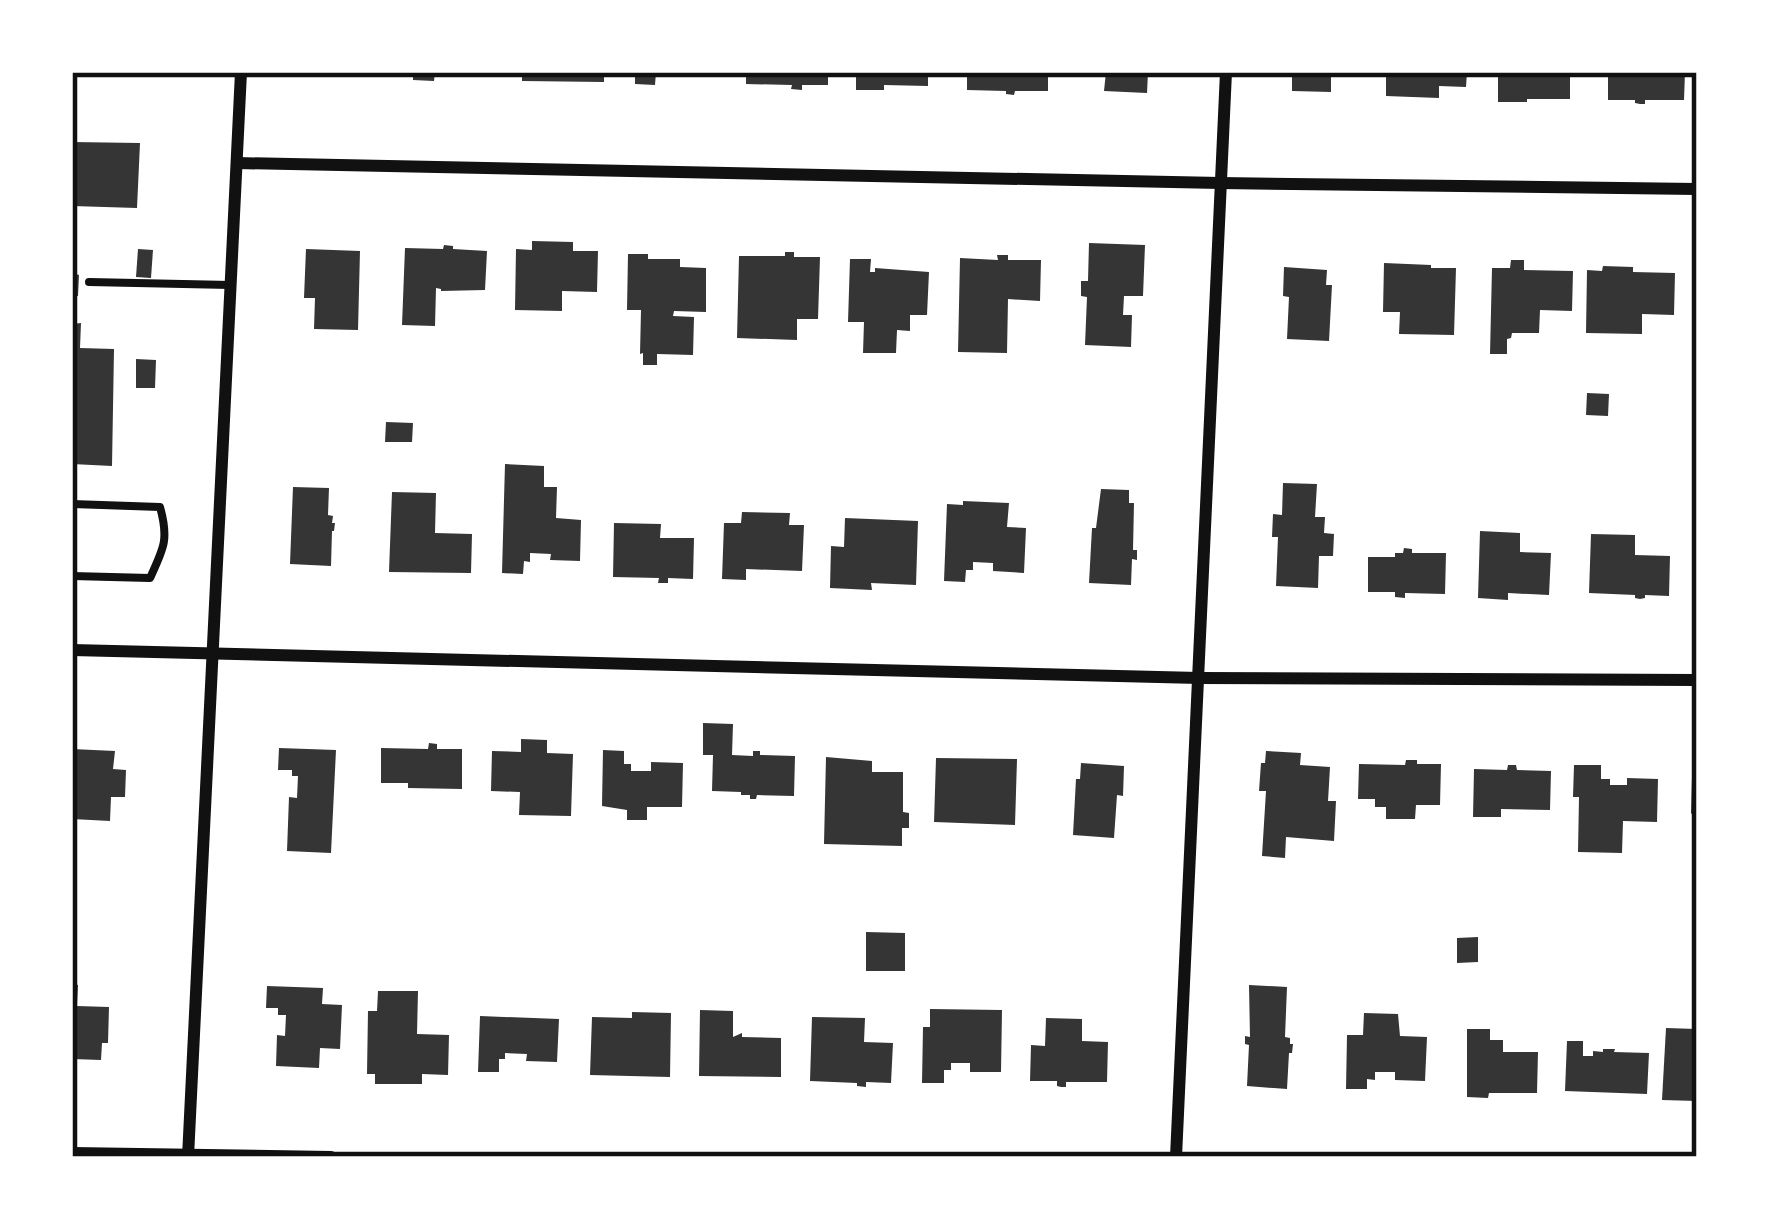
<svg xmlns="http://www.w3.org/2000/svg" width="1769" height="1229" font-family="'Titillium Web',sans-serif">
  <rect width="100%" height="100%" fill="#fff"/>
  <g fill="#353535">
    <path d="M413 72H435L434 81 413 80Z"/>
    <path d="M522 72H604V82L522 81Z"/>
    <path d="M635 72H656L655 85 635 84Z"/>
    <path d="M746 72H828V85H802V90L791 89 792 85 746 84Z"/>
    <path d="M856 72H928V86L884 85V90H856Z"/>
    <path d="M967 72H1048V91H1015L1014 95 1006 94V91L967 90Z"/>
    <path d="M1106 72H1148L1147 93 1104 91Z"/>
    <path d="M1292 72H1331V92L1292 91Z"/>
    <path d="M1386 72H1467L1466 87 1439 86V98L1386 96Z"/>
    <path d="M1498 72H1570V99H1527V102H1498Z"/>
    <path d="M1608 72H1685L1684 100H1645V104H1640L1635 103V100H1608Z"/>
    <path d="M72 142 140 143 137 208 72 206Z"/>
    <path d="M532 241 573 242V251H598L597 292 562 291V311L515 310 516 249 532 250Z"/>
    <path d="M1089 243 1145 245 1143 296H1124L1123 315H1132L1131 347 1085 345 1087 297 1081 296V281H1088Z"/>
    <path d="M444 245 453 246V249L487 251 485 290 441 291V289L436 288 435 326 402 325 405 248 443 249Z"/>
    <path d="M138 249 153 250 151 278 136 277Z"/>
    <path d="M306 249 360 251 358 330 314 329 315 298H304Z"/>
    <path d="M785 252H794V257H820L818 319H797V340L737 338 739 256H785Z"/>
    <path d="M628 254H648V259H680V267L706 268V312L674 311 673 316 694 317 693 355 657 354V365H643V353L640 354 641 310H627Z"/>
    <path d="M997 255H1008V260H1041L1040 301 1008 299 1007 353 958 352 960 258 998 260Z"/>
    <path d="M850 259H871L870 272H875V268L929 272 927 315H910V331L897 330 896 353H863L864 322H848Z"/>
    <path d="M1511 260H1524V270L1573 271 1572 311 1540 310 1539 333H1512L1511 338 1507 339V354H1490L1492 268H1510Z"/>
    <path d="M1384 263 1431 265V268H1456L1454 335 1399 334 1400 312H1383Z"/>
    <path d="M1603 266 1633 267V272L1675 273 1674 315 1642 314V334L1586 333 1587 270 1602 271Z"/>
    <path d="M1284 267 1327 270 1326 285H1332L1329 341 1287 339 1289 297 1283 296Z"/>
    <path d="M72 273 79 275 78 296H72Z"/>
    <path d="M81 323 80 348 114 349 112 466 72 464V324Z"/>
    <path d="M136 359 156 360 155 388H136Z"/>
    <path d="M1587 393 1609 394 1608 416 1586 415Z"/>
    <path d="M386 422 413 423 412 442H385Z"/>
    <path d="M505 464 544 466V487H557L556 518 581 520 580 561 550 560 551 554 530 553V562L524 561 523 574 502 573Z"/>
    <path d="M1283 483 1317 484 1315 517H1325L1324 533 1334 534 1333 556H1319L1318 588 1276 586 1278 537H1272L1273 514 1282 515Z"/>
    <path d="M293 487 329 488 328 515 333 516 332 523H335L334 531H332L331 566 290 564Z"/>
    <path d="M1101 489 1129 490V503H1134L1133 550H1137V560L1132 559 1131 585 1089 583 1092 528H1096Z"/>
    <path d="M392 492 436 493 435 533 472 534 471 573 389 572Z"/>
    <path d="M963 501 1009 503 1007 527 1026 528 1024 573 993 571V563L973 562V570H966L965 582 944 581 947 504 963 505Z"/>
    <path d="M742 512 790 513 789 525H804L802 571 746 569V580L722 579 724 523H741Z"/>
    <path d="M845 518 918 521 916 585 871 583 872 590 830 588 831 546 844 547Z"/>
    <path d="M614 523 661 524 660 538H694L693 579 668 578V583H658L659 578 613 577Z"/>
    <path d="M1480 531 1520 533V552L1551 553 1549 595 1508 593V600L1478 598Z"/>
    <path d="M1591 534 1635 535V555L1670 556 1669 596 1645 595V598L1640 599 1635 598V595L1589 593Z"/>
    <path d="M1404 548 1412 549V553H1446L1445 594 1405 593V598L1395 597V592H1368V557H1395V553H1403Z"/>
    <path d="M703 723 733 724 732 755 753 756V751H760V755L795 756 794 796 757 795 756 799H750V795H741V792L712 791 713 755H703Z"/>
    <path d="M521 739 547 740V753L573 754 571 816 519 815 520 792 491 791 492 751 521 752Z"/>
    <path d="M429 743 437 744V749H462V789L408 788V783H381V748L428 749Z"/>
    <path d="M279 748 336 750 331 853 287 851 289 797 297 798 298 776H292V770H278Z"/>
    <path d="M72 749 115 751 113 769 126 770 125 797H111L110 821 72 819Z"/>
    <path d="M603 750 624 751V764H631V771H651V762L683 763 682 807H647V820H627V810L602 806Z"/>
    <path d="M1266 751 1301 753 1300 765 1330 767 1328 801H1336L1334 841 1286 837 1285 858 1262 856 1266 791H1259L1261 763H1265Z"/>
    <path d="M826 757 872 761V772H903V812L909 813V828H902V846L824 844Z"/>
    <path d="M936 758 1017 759 1015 825 934 822Z"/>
    <path d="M1406 760H1417V764H1441L1440 805H1416L1415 819H1386V807H1375V799H1358L1359 764 1405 765Z"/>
    <path d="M1081 763 1124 766 1123 796 1117 795 1114 838 1073 835 1076 779H1080Z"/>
    <path d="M1508 765H1516L1517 770 1551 771 1550 810 1501 809V817H1473L1474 769 1507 770Z"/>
    <path d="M1574 765H1601V779H1610V785H1627V778L1658 779 1657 822 1623 821 1622 853 1578 852 1579 797H1573Z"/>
    <path d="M1692 777H1697V821L1691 813Z"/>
    <path d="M866 932 905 933V971H866Z"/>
    <path d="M1478 937V962L1457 963V938Z"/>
    <path d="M72 984 78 985 77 1006 109 1007 108 1043H102L101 1060 72 1059Z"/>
    <path d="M1249 985 1287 987 1285 1037 1290 1038V1044H1293L1292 1053H1289L1287 1089 1247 1086 1249 1045 1245 1044V1036L1250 1037Z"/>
    <path d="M267 986 323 988 322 1004 342 1005 340 1049 320 1048 319 1068 276 1066 277 1035 285 1036 286 1015H278V1008H266Z"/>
    <path d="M378 991H418L417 1034 449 1035 448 1075 422 1074V1084H375V1074H367L368 1011H377Z"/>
    <path d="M930 1009 1002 1010 1001 1072H970V1063H951V1070H944V1083H922L923 1027H930Z"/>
    <path d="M700 1010 733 1011V1037L742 1033V1037L781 1038V1077L699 1076Z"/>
    <path d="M632 1012 671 1013 670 1077 590 1075 592 1017 632 1018Z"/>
    <path d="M1364 1013 1398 1014 1400 1036 1427 1037 1425 1081 1395 1080V1072H1375V1080L1367 1079V1089H1346L1347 1035H1363Z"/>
    <path d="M480 1016 559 1019 557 1062 526 1061 527 1054 505 1053V1059H499V1072H478Z"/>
    <path d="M812 1017 865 1018 864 1042 893 1043 891 1083 866 1082V1087L857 1086V1083L810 1081Z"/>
    <path d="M1046 1018 1082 1019V1041L1108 1042 1107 1082H1066V1087H1061L1057 1086V1081H1030L1031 1045 1045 1046Z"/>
    <path d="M1666 1028 1697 1029V1101L1662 1100Z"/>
    <path d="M1467 1029H1490V1040H1503V1052H1538L1537 1093H1489L1488 1098 1467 1097Z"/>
    <path d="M1567 1041H1583V1056H1593V1051L1603 1052V1049H1615L1614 1052 1649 1053 1647 1094 1565 1091Z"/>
  </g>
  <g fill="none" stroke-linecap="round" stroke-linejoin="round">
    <g stroke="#111" stroke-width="8">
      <path d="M89 282 230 285"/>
      <path d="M72 504 160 507C169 539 164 548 150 578L72 576"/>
    </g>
    <g stroke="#111" stroke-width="12">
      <path d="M237 163 1220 183 1697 189"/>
      <path d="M72 650 1199 678 1697 680"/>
      <path d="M72 1153 331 1157"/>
      <path d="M188 1157 241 72"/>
      <path d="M1176 1157 1226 72"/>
    </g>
  </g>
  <rect width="1769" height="1229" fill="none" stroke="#ffffff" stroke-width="150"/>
  <rect x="75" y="75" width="1619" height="1079" fill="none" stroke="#111" stroke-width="4.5"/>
</svg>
